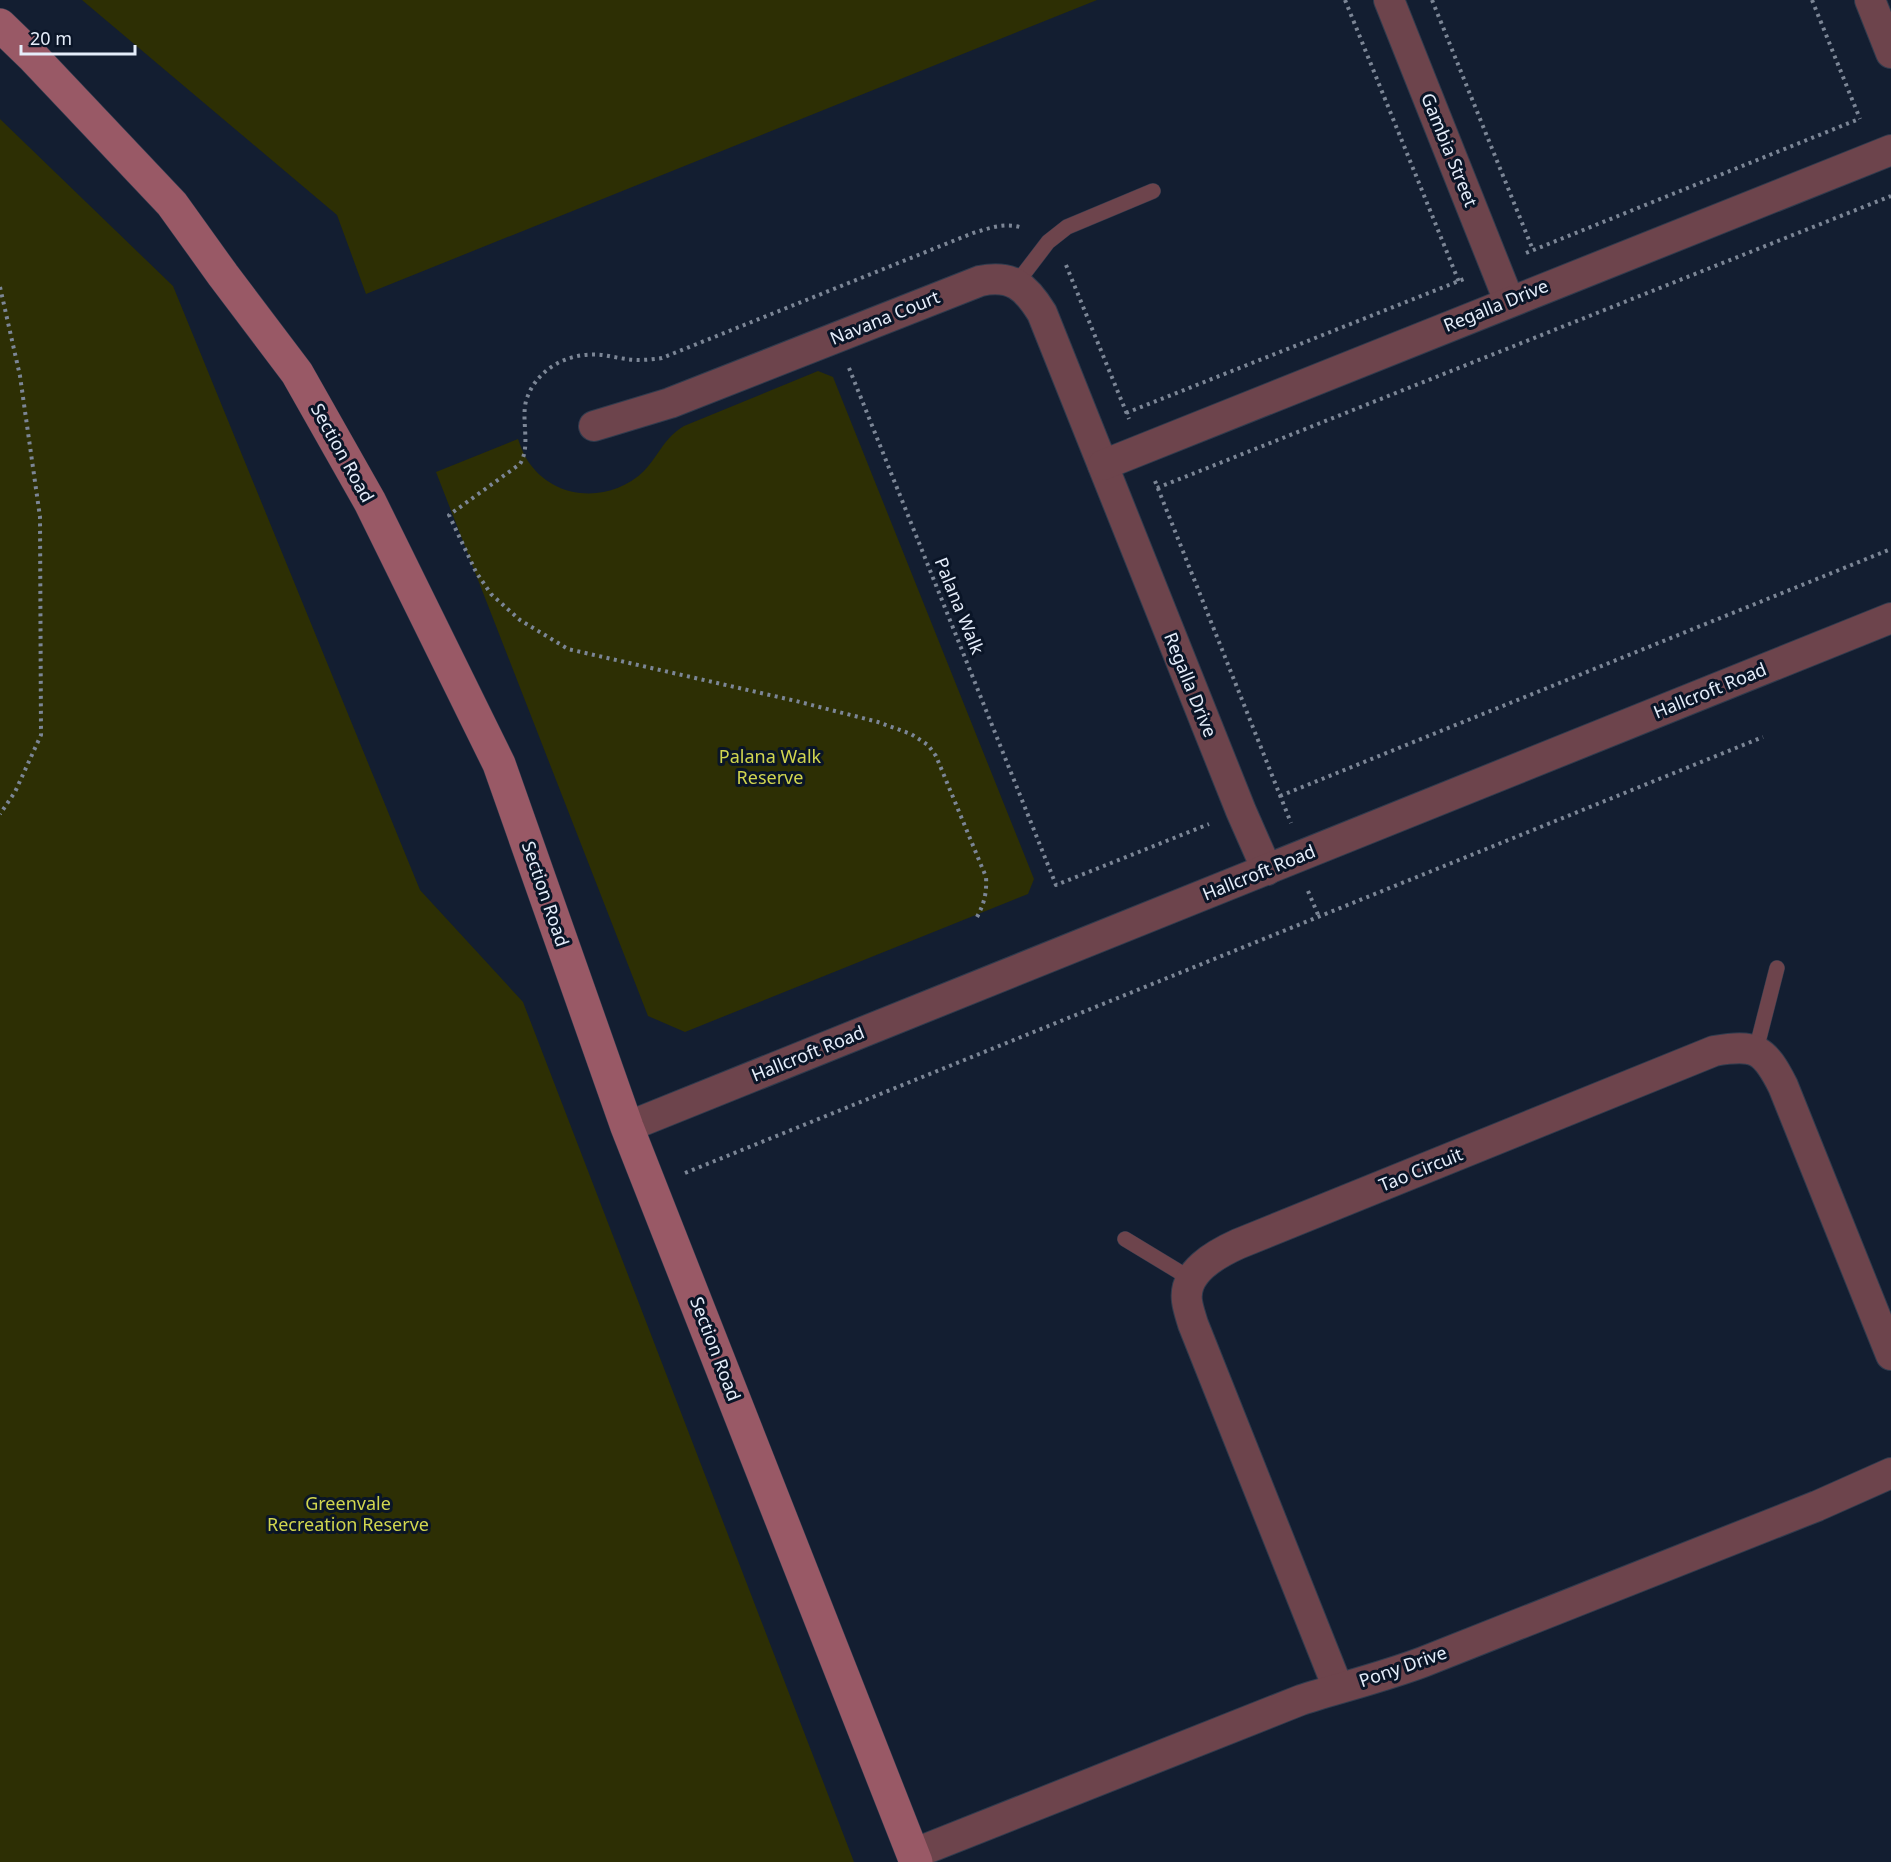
<svg xmlns="http://www.w3.org/2000/svg" width="1891" height="1862" font-family="'Noto Sans',sans-serif">
  <rect width="100%" height="100%" fill="#131e31"/>
  <g fill="#2d2f04">
    <path d="M82 0H1097L366 294 337 215Z"/>
    <path d="M0 119 173 286 420 890 523 1002 854 1862H0Z"/>
    <path d="M818 371 833 377 1034 879 1028 894 685 1032 648 1016 436 472 518 439C521 447 524 456 530 464 558 502 612 502 644 471 659 455 664 438 684 426Z"/>
  </g>
  <g fill="none" stroke-linecap="round" stroke-linejoin="round">
    <g stroke="#303b4d" stroke-width="16">
      <g id="lane">
        <path d="M1016 284 1048 242 1067 227 1153 191"/>
        <path d="M1756 1050 1777 968"/>
        <path d="M1125 1239 1191 1279"/>
      </g>
    </g>
    <g stroke="#303b4d" stroke-width="32">
      <g id="street">
        <path d="M1389 0 1509 301"/>
        <path d="M1870 0 1891 53"/>
        <path d="M594 426 670 403 980 281C1012 274 1026 287 1042 313L1241 811 1267 870"/>
        <path d="M1103 465 1891 150"/>
        <path d="M627 1127 1891 618"/>
        <path d="M1338 1688 1193 1324C1191 1317 1188 1309 1187 1301 1183 1272 1216 1254 1238 1244L1714 1051C1755 1044 1764 1048 1783 1086L1891 1355"/>
        <path d="M913 1854 1301 1700C1342 1687 1383 1677 1423 1662L1817 1506 1891 1473"/>
      </g>
    </g>
    <g stroke="#303b4d" stroke-width="34">
      <path id="secondary" d="M0 25 33 57 172 204 223 275 297 373 370 502 499 764 627 1127 916 1862"/>
    </g>
    <g stroke="#7c8696" stroke-width="4" stroke-dasharray="3 4.5" stroke-linecap="butt">
      <path d="M1345 0 1459 282"/>
      <path d="M1432 0 1533 250"/>
      <path d="M1812 0 1860 119"/>
      <path d="M1526 253 1859 119"/>
      <path d="M1066 265 1129 419"/>
      <path d="M0 287 20 376 40 517 41 735 15 792 0 814"/>
      <path d="M849 368 1056 885 1209 824"/>
      <path d="M1126 413 1464 279"/>
      <path d="M1155 481 1291 823"/>
      <path d="M1157 488 1891 196"/>
      <path d="M1280 796 1891 549"/>
      <path d="M1308 891 1319 917"/>
      <path d="M977 917C984 904 987 893 986 877L936 756 928 745 911 734 878 722 796 701 568 649 520 620 491 594 476 572 449 515 520 464C531 446 521 421 526 401 536 368 570 351 603 355 615 357 627 360 639 360 647 360 655 359 662 358L973 233C990 228 1005 222 1023 228"/>
      <path d="M685 1173 1763 737"/>
    </g>
    <use href="#lane" stroke="#6d444c" stroke-width="15"/>
    <use href="#street" stroke="#6d444c" stroke-width="30"/>
    <use href="#secondary" stroke="#995966" stroke-width="33"/>
  </g>
  <g text-anchor="middle" stroke-width="6" stroke-linejoin="round" paint-order="stroke">
    <g font-size="18" fill="#e5edfa" stroke="#0a1527">
      <text transform="translate(1449 150) rotate(68)" y="6">Gambia Street</text>
      <text transform="translate(1496 306) rotate(-22)" y="6">Regalla Drive</text>
      <text transform="translate(885 318) rotate(-22)" y="6">Navana Court</text>
      <text transform="translate(342 453) rotate(61)" y="6">Section Road</text>
      <text transform="translate(959 606) rotate(68)" y="6">Palana Walk</text>
      <text transform="translate(1190 685) rotate(68)" y="6">Regalla Drive</text>
      <text transform="translate(1710 691) rotate(-22)" y="6">Hallcroft Road</text>
      <text transform="translate(1259 873) rotate(-22)" y="6">Hallcroft Road</text>
      <text transform="translate(545 894) rotate(71)" y="6">Section Road</text>
      <text transform="translate(808 1054) rotate(-22)" y="6">Hallcroft Road</text>
      <text transform="translate(1421 1170) rotate(-22)" y="6">Tao Circuit</text>
      <text transform="translate(715 1349) rotate(69)" y="6">Section Road</text>
      <text transform="translate(1403 1667) rotate(-19)" y="6">Pony Drive</text>
    </g>
    <g font-size="18" fill="#d1d64f" stroke="#0a1527">
      <text x="770" y="763">Palana Walk<tspan x="770" dy="21">Reserve</tspan></text>
      <text x="348" y="1510">Greenvale<tspan x="348" dy="21">Recreation Reserve</tspan></text>
    </g>
  </g>
  <path d="M21 45v9h114v-9" fill="none" stroke="#e5edfa" stroke-width="3"/>
  <text x="30" y="45" font-size="18" fill="#e5edfa" stroke="#0a1527" stroke-width="4.5" paint-order="stroke">20 m</text>
</svg>
